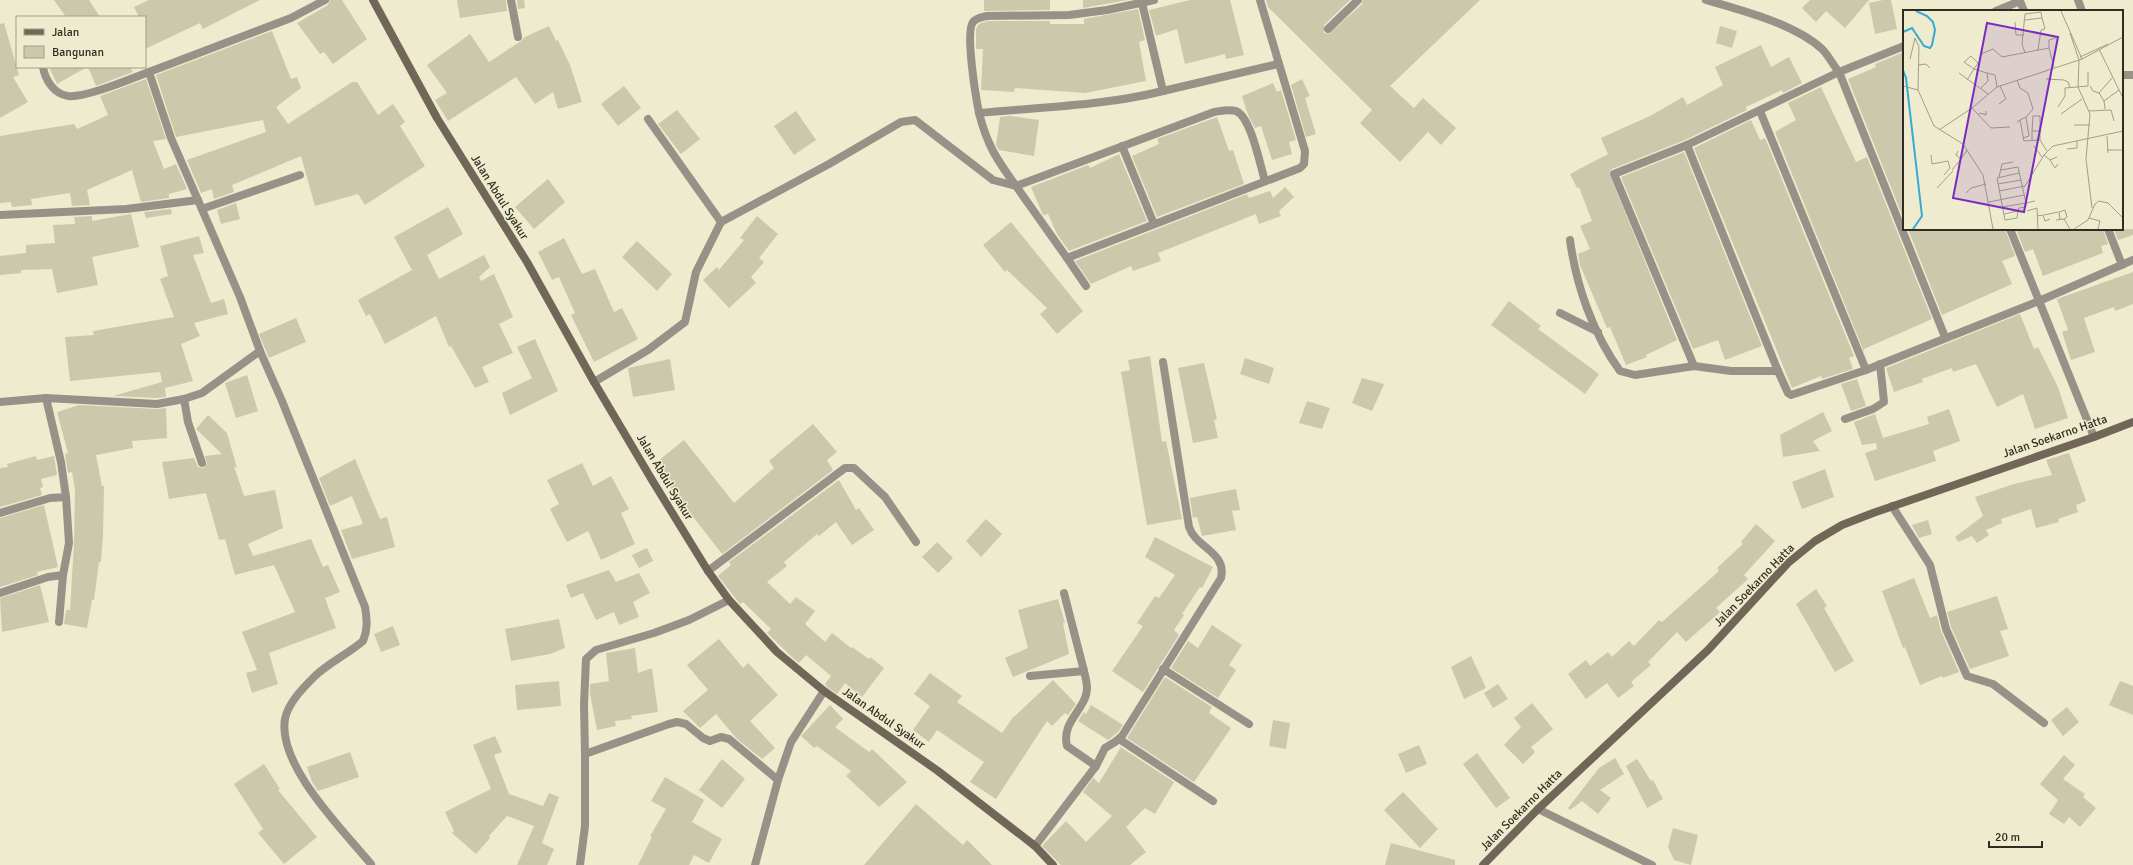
<svg xmlns="http://www.w3.org/2000/svg" width="2133" height="865" font-family="Signika,sans-serif">
  <rect width="100%" height="100%" fill="#efebce"/>
  <g fill="#ccc8ac">
    <path d="M54 0H89L100 17H66Z"/>
    <path d="M149 0H260L203 29 200 23 145 49V17H139L134 7Z"/>
    <path d="M330 0H342L367 39 333 64 324 52 320 54 297 23 328 5Z"/>
    <path d="M457 0H506L507 11 460 18Z"/>
    <path d="M517 0H524L525 8 518 9Z"/>
    <path d="M984 0H1050V10L984 11Z"/>
    <path d="M1083 0H1128L1083 8Z"/>
    <path d="M1190 0H1230L1244 55 1226 59 1225 54 1185 64 1177 29 1156 36 1149 10Z"/>
    <path d="M1266 0H1350L1324 25V33L1329 34 1362 4 1363 0H1480L1390 86 1414 108 1423 98 1456 128 1441 145 1428 132 1400 162 1360 123 1372 110 1268 7Z"/>
    <path d="M1810 0H1869L1845 28 1826 11 1816 22 1802 8Z"/>
    <path d="M1883 0H1891L1897 29 1875 34 1869 3Z"/>
    <path d="M1138 9 1145 40 1139 42 1146 81 1085 93 1015 88 1014 92 981 90 983 49H976V29L979 24 988 21H1050V24H1084V19Z"/>
    <path d="M4 23 19 75 13 77 28 102 0 118V24Z"/>
    <path d="M549 26 556 41 558 40 570 65 582 102 558 109 553 92 535 104 516 77 448 121 435 100 447 93 427 65 470 34 489 62 521 41 525 37Z"/>
    <path d="M1720 26 1737 31 1732 48 1716 43Z"/>
    <path d="M272 31 291 79 297 77 301 88 276 107 288 124 352 82H357L378 115 393 104 405 122 400 126 425 166 365 205 358 194 315 206 301 156 232 185 234 192 214 199 212 189 201 193 187 160 266 132 263 120 176 137 156 75Z"/>
    <path d="M1761 45 1771 67 1789 57 1802 83 1783 93 1782 90 1746 107 1747 110 1685 140 1612 169 1609 173 1677 340 1646 355 1647 357 1626 365 1610 327 1607 328 1580 265 1578 254 1590 249 1580 226 1592 221 1579 187 1577 188 1570 174 1608 154 1601 138 1652 115 1683 97 1687 105 1723 85 1715 67Z"/>
    <path d="M1904 52V220L1848 79 1876 67 1875 64Z"/>
    <path d="M49 67H87L57 84Z"/>
    <path d="M88 67H130L133 72 96 86Z"/>
    <path d="M146 79 166 139 153 141 164 169 176 164 187 189 169 194V198L141 202 132 170 87 190 90 205 72 206 70 193 31 199 32 205 12 207 11 202 0 203V136L74 124 77 129 108 115 100 96Z"/>
    <path d="M1302 79 1310 96 1305 98 1316 134 1306 137 1291 85Z"/>
    <path d="M1273 83 1277 92 1281 90 1296 140 1289 142 1292 154 1272 160 1261 126 1255 128 1248 115 1242 96Z"/>
    <path d="M624 86 641 108 618 126 601 104Z"/>
    <path d="M1821 87 1856 162 1867 157 1932 319 1864 349V352L1775 132 1796 120 1788 103Z"/>
    <path d="M677 110 700 139 681 154 658 124Z"/>
    <path d="M796 111 816 140 794 155 774 126Z"/>
    <path d="M1010 116 1039 120 1034 156 999 150 996 145 1000 117Z"/>
    <path d="M1217 117 1229 151 1233 150 1244 184 1157 217 1132 156 1159 144 1157 139Z"/>
    <path d="M1751 120 1760 140 1765 138 1854 356 1849 358 1853 369 1822 379 1821 376 1792 388 1694 148Z"/>
    <path d="M1684 152 1762 346 1725 360 1718 340 1693 349 1621 177Z"/>
    <path d="M1119 154 1147 221 1069 251 1057 234 1048 214 1043 215 1031 187 1088 165 1090 168Z"/>
    <path d="M548 179 565 202 534 229 515 207Z"/>
    <path d="M1285 187 1294 197 1279 211 1281 216 1259 224 1256 214 1158 253 1161 261 1133 271 1131 266 1091 284 1075 261 1247 194 1249 198 1270 191 1273 198Z"/>
    <path d="M236 203 240 219 221 224 217 210Z"/>
    <path d="M448 207 463 234 427 255 439 279 484 255 490 267 479 277 481 281 494 274 513 317 499 324 513 353 482 367 489 382 475 388 451 346 449 347 436 316 385 344 370 314 366 316 358 300 412 270 394 237Z"/>
    <path d="M171 209 172 214 146 218 144 212Z"/>
    <path d="M131 214 139 247 92 257 98 285 57 293 52 269 21 270V273L0 275V256L26 253V245L55 243 53 225 75 224 74 217 92 216V221Z"/>
    <path d="M757 216 778 234 759 258 764 262 751 277 756 283 729 308 703 280 717 267 719 270 744 240 740 238Z"/>
    <path d="M1011 222 1083 311 1057 334 1040 314 1047 308 1007 270 1005 272 983 245Z"/>
    <path d="M1908 229H2005L2015 256 2002 261 2012 284 1942 315Z"/>
    <path d="M2016 229H2103L2108 244 2101 246 2103 253 2043 276 2033 249 2025 252Z"/>
    <path d="M2114 229H2133V235L2118 240Z"/>
    <path d="M199 236 204 253 193 255 211 303 224 299 228 314 194 323 200 336 181 344 193 381 165 388 166 397 157 398 113 396 162 382 160 372 70 381 65 337 94 335 93 331 174 317 160 279 168 276 160 246Z"/>
    <path d="M564 238 582 274 595 269 614 312 622 308 638 339 594 362 571 315 575 313 559 277 552 280 538 252Z"/>
    <path d="M637 241 672 274 657 291 622 257Z"/>
    <path d="M2133 272V304L2115 311 2114 307 2084 318 2095 352 2071 360 2062 332 2068 330 2057 299Z"/>
    <path d="M1509 301 1541 326 1538 329 1599 374 1585 394 1491 325Z"/>
    <path d="M2020 314 2034 349 2038 347 2058 387 2068 418 2035 429 2023 394 1997 407 1976 364 1953 372 1952 368 1922 379 1923 382 1894 392 1886 368Z"/>
    <path d="M296 318 306 342 269 358 259 334Z"/>
    <path d="M535 339 558 391 510 415 502 393 532 378 517 347Z"/>
    <path d="M1150 356 1162 442 1166 441 1182 519 1147 525 1121 372 1130 370 1128 360Z"/>
    <path d="M1245 358 1274 368 1269 384 1240 374Z"/>
    <path d="M670 359 675 390 633 397 628 368Z"/>
    <path d="M1204 363 1217 419 1214 420 1218 438 1193 443 1178 368Z"/>
    <path d="M247 375 258 411 236 418 225 383Z"/>
    <path d="M1362 378 1384 384 1372 411 1352 403Z"/>
    <path d="M1857 379 1866 406 1851 411 1841 384Z"/>
    <path d="M1307 401 1330 408 1322 429 1299 423Z"/>
    <path d="M79 405 157 409 166 408 167 438 132 441 133 448 96 455 102 486H104L103 535 101 562H99L94 600H92L87 628 64 624 66 610H70L74 543 75 490 72 472 68 473 65 454 68 453 57 412Z"/>
    <path d="M1949 409 1960 441 1933 451 1936 461 1875 481 1865 453 1877 449 1876 443 1862 445 1854 422 1875 414 1883 438 1929 424 1927 417Z"/>
    <path d="M1823 412 1832 431 1813 441 1820 451 1783 457 1780 435Z"/>
    <path d="M208 415 227 433 237 468 234 466 244 496 275 490 283 528 248 544 253 556 311 539 323 567 328 565 340 592 325 598 336 628 269 653 278 684 252 693 246 673 257 670 242 632 295 612 274 565 235 575 225 539 219 540 206 493 169 499 162 462 194 458 198 467 203 468 207 464 205 456 222 454 196 429Z"/>
    <path d="M813 424 837 452 827 460 833 470 722 554 653 465 684 440 734 503 774 468 769 461Z"/>
    <path d="M2069 453 2086 501 2076 505 2078 512 2058 519 2059 522 2036 528 2031 509 2001 519 2002 523 1986 530 1989 535 1977 543 1972 536 1958 542 1955 537 1983 516 1975 497 2014 484 2052 475 2046 460Z"/>
    <path d="M36 456 37 460 54 456 57 475 41 479 43 487 40 488 42 495 0 507V468L8 467 7 464Z"/>
    <path d="M355 459 380 519 387 517 395 547 352 559 341 530 363 524 352 496 330 506 319 478Z"/>
    <path d="M582 463 593 486 611 476 629 509 621 513 635 544 601 560 588 531 567 542 550 509 559 504 547 480Z"/>
    <path d="M1825 469 1834 497 1802 509 1792 482Z"/>
    <path d="M839 480 856 510 859 508 874 530 852 545 836 522 819 536 817 534 784 562 787 566 767 582 790 604 796 597 815 611 805 624 825 642 832 633 851 648 852 647 869 659 870 657 884 668 862 697 845 683 837 694 827 687 825 684 831 676 806 655 799 663 794 659 767 633 771 629 743 602 740 604 718 576 731 565 729 562Z"/>
    <path d="M1236 489 1240 510 1232 511 1236 530 1202 536 1197 517 1193 518 1190 498Z"/>
    <path d="M44 505 58 567 37 572 38 575 0 587V518Z"/>
    <path d="M986 519 1002 534 981 557 966 541Z"/>
    <path d="M1928 520 1932 534 1919 538 1912 525Z"/>
    <path d="M1756 524 1775 541 1744 575 1748 579 1716 608 1720 612 1686 642 1677 632 1648 662 1651 665 1631 682 1634 686 1618 698 1607 683 1586 699 1568 674 1586 660 1590 666 1608 652 1612 657 1629 641 1634 646 1659 620 1662 622 1719 571 1717 568 1743 544 1741 542Z"/>
    <path d="M1155 537 1213 567 1202 588 1200 587 1182 614 1184 615 1174 630 1179 635 1143 692 1112 671 1143 626 1137 623 1155 596 1159 598 1175 575 1145 557Z"/>
    <path d="M937 542 953 558 938 573 922 557Z"/>
    <path d="M647 548 653 561 639 568 632 555Z"/>
    <path d="M609 570 616 582 639 573 650 593 633 602 639 617 619 625 614 612 596 620 583 593 571 598 566 585Z"/>
    <path d="M1914 578 1930 618 1937 615 1941 631 1959 672 1943 678 1942 676 1920 685 1905 647 1903 648 1882 591Z"/>
    <path d="M40 585 49 622 2 632 0 598Z"/>
    <path d="M1816 589 1827 606 1824 608 1854 661 1835 672 1796 604Z"/>
    <path d="M1997 596 2008 629 2000 631 2009 656 1970 669 1951 627 1947 612Z"/>
    <path d="M1058 599 1065 623H1063L1069 654 1013 677 1005 658 1028 648 1018 610Z"/>
    <path d="M559 619 565 648 550 654 511 661 505 629Z"/>
    <path d="M1212 625 1242 645 1229 665 1236 670 1218 698 1171 668 1188 641 1198 648Z"/>
    <path d="M393 626 400 645 381 652 374 634Z"/>
    <path d="M719 639 743 668 748 663 778 695 750 721 775 748 762 759 737 739 716 714 700 728 683 711 708 690 687 665Z"/>
    <path d="M635 648 638 673 652 668 658 712 631 716 632 719 615 721 616 726 597 730 590 694V684L609 681 606 653Z"/>
    <path d="M1471 656 1486 688 1464 699 1451 667Z"/>
    <path d="M930 673 962 696 957 702 1002 733 1014 716H1015L1053 680 1076 704 1068 715 1065 713 1052 726 1047 721 996 799 970 782 984 762 937 730 929 742 913 730 930 706 914 694Z"/>
    <path d="M1165 677 1212 707 1209 713 1231 728 1194 782 1127 738Z"/>
    <path d="M559 681 561 706 517 710 515 685Z"/>
    <path d="M2120 681 2133 686V715L2109 705Z"/>
    <path d="M1498 684 1508 699 1493 708 1484 693Z"/>
    <path d="M1532 703 1553 729 1531 747 1535 752 1523 764 1504 745 1521 727 1514 718Z"/>
    <path d="M830 705 843 719 835 727 869 752 872 749 907 782 879 807 846 776 851 771 817 746 814 748 801 736Z"/>
    <path d="M1091 705 1123 725 1118 732 1108 740 1078 721 1084 712 1086 714Z"/>
    <path d="M2067 707 2079 722 2063 736 2051 720Z"/>
    <path d="M1273 720 1290 723 1286 749 1269 746Z"/>
    <path d="M495 736 502 752 494 755 509 794 543 806 549 793 559 797 542 843 554 849 547 865H517L534 826 507 816 489 836 490 838 476 854 452 833 454 831 445 812 491 789 473 745Z"/>
    <path d="M1419 745 1427 764 1406 773 1398 754Z"/>
    <path d="M1119 746 1174 782 1155 814 1145 808 1126 827 1146 852 1130 865H1061L1042 846 1066 821 1086 842 1112 816 1083 792 1093 778 1099 783 1121 747Z"/>
    <path d="M350 752 359 777 318 791 312 782 307 767Z"/>
    <path d="M1477 753 1510 798 1496 808 1463 764Z"/>
    <path d="M2064 755 2075 765 2063 779 2085 794 2083 797 2096 808 2080 827 2069 817 2064 824 2049 814 2058 800 2040 784Z"/>
    <path d="M1615 758 1624 774 1600 790 1611 798 1598 814 1582 801 1570 810 1568 808 1599 768Z"/>
    <path d="M722 759 745 779 722 808 699 790Z"/>
    <path d="M1637 759 1651 781 1653 780 1663 799 1647 808 1626 766Z"/>
    <path d="M264 764 280 789 278 790 317 837 284 864 258 833 263 829 234 784Z"/>
    <path d="M665 777 704 800 692 822 722 839 709 863 694 855 689 865H638L652 837 650 836 666 809 651 801Z"/>
    <path d="M1403 792 1438 829 1420 848 1384 810Z"/>
    <path d="M916 804 963 845 967 840 992 865H864Z"/>
    <path d="M1673 828 1698 835 1691 865 1674 860 1668 847Z"/>
    <path d="M1391 843 1455 860V865H1385Z"/>
  </g>
  <g fill="none" stroke-linecap="round" stroke-linejoin="round">
    <g stroke="#989187" stroke-width="8">
      <path d="M325 0 291 18 149 72 171 138 240 297 260 351 282 401 365 607C367 620 368 629 363 641 348 654 328 663 314 677 303 688 288 703 285 719 277 765 343 830 371 864"/>
      <path d="M511 0 518 37"/>
      <path d="M1154 0 1107 10 1069 15 987 16C983 17 976 18 973 22 965 32 976 98 979 113 1040 107 1103 106 1163 91"/>
      <path d="M1706 0C1741 10 1795 24 1822 49 1829 56 1833 65 1839 72L1945 337"/>
      <path d="M2078 0 2082 11"/>
      <path d="M1142 3 1163 91 1278 64"/>
      <path d="M1996 11 2020 1 2024 11"/>
      <path d="M1328 29 1358 0"/>
      <path d="M43 67C45 80 54 94 68 96 86 98 130 79 149 72"/>
      <path d="M2122 75H2133"/>
      <path d="M1760 111 1866 370"/>
      <path d="M979 113C987 145 997 160 1016 186"/>
      <path d="M648 119 721 222"/>
      <path d="M1687 145 1778 371 1788 393 1791 395 1866 370 2039 301 2133 260"/>
      <path d="M1122 146 1154 224"/>
      <path d="M202 209 300 175"/>
      <path d="M0 215 126 209 198 200"/>
      <path d="M2010 229 2094 437"/>
      <path d="M2108 229 2122 265"/>
      <path d="M1570 240C1576 285 1593 334 1620 371L1635 375 1694 366 1731 371H1778"/>
      <path d="M1067 258 1016 186 1214 112C1221 111 1229 109 1236 111 1251 117 1260 165 1265 181"/>
      <path d="M1086 286 1067 258 1300 168 1304 164 1305 151 1260 0"/>
      <path d="M1560 313 1598 332"/>
      <path d="M1694 366 1614 174 1687 145 1839 72 1904 46"/>
      <path d="M594 382 648 350 685 322 696 272 721 222 829 164 901 122 915 120 993 180 1016 186"/>
      <path d="M184 399 188 422 202 463"/>
      <path d="M0 402 46 398 157 404 184 399 202 393 260 351"/>
      <path d="M1845 419 1873 409 1884 402 1880 364"/>
      <path d="M1892 506 1930 565 1946 629 1967 676 1993 684 2044 723"/>
      <path d="M0 513 50 498 66 497 61 462 46 398"/>
      <path d="M708 571 845 468H854L885 497 916 542"/>
      <path d="M0 593 48 577 63 575"/>
      <path d="M1064 593 1084 671"/>
      <path d="M59 622 63 575 69 543 66 497"/>
      <path d="M1163 669 1249 724"/>
      <path d="M1030 676 1084 671C1086 679 1089 689 1085 698 1078 715 1062 725 1067 746L1096 766"/>
      <path d="M1119 739 1213 801"/>
      <path d="M585 754 584 705 586 659 596 650 654 633 689 620 729 600"/>
      <path d="M1538 809 1652 865"/>
      <path d="M1035 846 1096 766 1105 748 1115 742 1122 736 1221 578C1227 552 1196 548 1189 527L1163 362"/>
      <path d="M580 865 585 826V754L669 724 677 722 686 724 703 738 710 741 721 737 729 739 778 780"/>
      <path d="M755 865 778 780 791 742 824 691"/>
    </g>
    <g stroke="#716758" stroke-width="8">
      <path d="M373 0 437 118 527 262 594 382 652 480 708 571 729 600 777 652 824 691 938 771 1035 846 1053 865"/>
      <path d="M1483 865 1538 809 1708 650 1788 563 1815 541 1842 525 1873 513 2094 437 2133 422"/>
    </g>
  </g>
  <g text-anchor="middle" stroke-width="3" stroke-linejoin="round" paint-order="stroke">
    <g font-size="12" fill="#2f2d22" stroke="#efebce">
      <text transform="translate(500 197) rotate(58)" y="4">Jalan Abdul Syakur</text>
      <text transform="translate(2055 436) rotate(-19)" y="4">Jalan Soekarno Hatta</text>
      <text transform="translate(665 477) rotate(59)" y="4">Jalan Abdul Syakur</text>
      <text transform="translate(1754 585) rotate(-46)" y="4">Jalan Soekarno Hatta</text>
      <text transform="translate(884 718) rotate(35)" y="4">Jalan Abdul Syakur</text>
      <text transform="translate(1521 810) rotate(-45)" y="4">Jalan Soekarno Hatta</text>
    </g>
  </g>
  <g transform="translate(1903 10)">
    <rect width="220" height="220" fill="#efebce"/>
    <path fill="none" stroke="#37aad2" stroke-width="2" d="M0 22 9 18 21 36 27 38 29 35 32 20 30 12 24 6 13 1M0 60 3 68 19 206 10 219"/>
    <path fill="none" stroke="#a29f89" stroke-width="1" d="M158 1 179 49M122 10 139 8 142 19 138 20 135 40M112 12 113 25H121M167 23 176 50 175 77 187 104 183 149 189 198M146 38V30L153 28M196 39 220 88M122 43 119 34 122 4 138 2 139 8M78 44 90 39 99 47 146 38 151 57M177 47 205 34M7 49 12 28 16 37 15 80M15 55 23 54 27 58M56 63 85 84M84 63 92 65 94 77M143 69 161 70 165 72 167 77M64 70 71 59 61 52 68 46 75 53 71 59 84 63 85 71 78 78M114 70 117 78 125 83 130 99 123 107M0 76 15 80 31 116 60 134 80 165 90 219M187 76 190 81 196 83M201 91 216 80M96 94 103 89 97 76M155 97 162 86V78L185 76V62M69 98 88 118 107 117M202 99 201 91 196 83 209 68M186 101 208 100 211 111M158 104 179 89M75 105 77 103 83 105V101M117 110 123 107 126 126 120 128M114 112 117 110 121 131 137 130 144 141M171 115H187M36 120 69 98 94 77 179 49 220 27M129 121 130 106H137V130M204 126 205 143M129 131V121H136M131 136 139 147M164 139 174 138V131M204 140H220M55 141 53 145 58 149 64 140M28 145 29 154 45 151 47 158 41 165M141 145 147 150 154 147M147 150 152 158 155 154M49 160 58 149M98 160 115 157 123 193 99 197M96 167 99 154 110 152M95 174 118 170M34 178 50 161M96 181 122 176 141 145 150 136 220 121M63 183 68 178 83 174M86 192 121 185M115 201 114 208 102 210 94 168 116 163M124 201 134 198 135 219M101 204 115 201 116 198 123 197V193L132 191M141 205 155 202M134 206 140 205 142 211 147 209M186 208 197 211 195 219M153 210 161 209 167 219M157 210 156 202 162 200 164 207 161 209M171 219 185 210 192 194 196 191 205 193 220 208"/>
    <path fill="#7b2cbf" fill-opacity="0.15" stroke="#7b2cbf" stroke-width="2" d="M84 13 155 27 121 202 50 188Z"/>
    <rect width="220" height="220" fill="none" stroke="#2f2d22" stroke-width="2"/>
  </g>
  <rect x="16" y="16" width="130" height="52" fill="#efebce" stroke="#a29f89"/>
  <rect x="24" y="29" width="20" height="6" fill="#716758" stroke="#a29f89"/>
  <text x="52" y="36" font-size="12" fill="#2f2d22">Jalan</text>
  <rect x="24" y="46" width="20" height="12" fill="#ccc8ac" stroke="#a29f89"/>
  <text x="52" y="56" font-size="12" fill="#2f2d22">Bangunan</text>
  <path d="M1989 841v6h53v-6" fill="none" stroke="#2f2d22" stroke-width="2"/>
  <text x="1995" y="841" font-size="12" fill="#2f2d22" stroke="#efebce" stroke-width="3" paint-order="stroke">20 m</text>
</svg>
